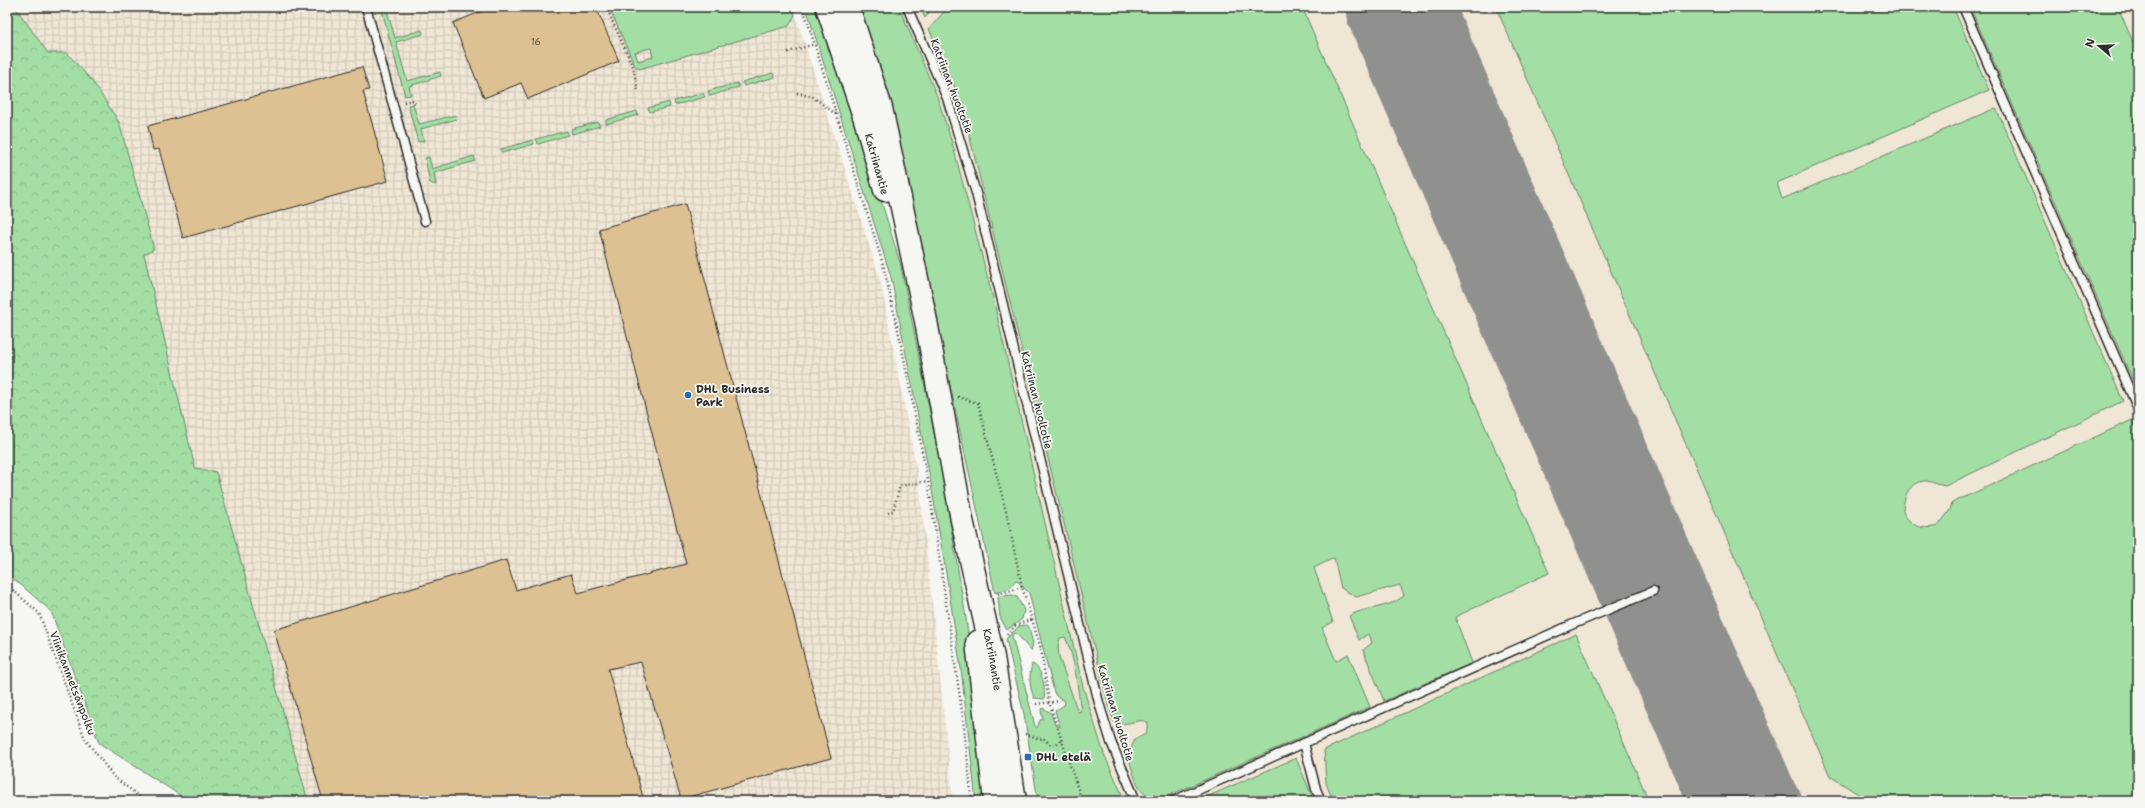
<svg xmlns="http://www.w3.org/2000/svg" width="2145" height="808" font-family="'Shantell Sans',sans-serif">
  <defs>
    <pattern id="industrial-grid" width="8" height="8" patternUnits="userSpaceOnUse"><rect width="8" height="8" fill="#efe6d5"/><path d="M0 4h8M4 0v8" fill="none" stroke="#cdc5b7"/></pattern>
    <pattern id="forest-crowns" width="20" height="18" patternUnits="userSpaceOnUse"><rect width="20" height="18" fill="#a3dfa5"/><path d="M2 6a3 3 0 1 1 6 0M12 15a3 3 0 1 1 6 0" fill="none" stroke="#8cc08e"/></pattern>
  </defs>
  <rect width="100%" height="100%" fill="#f6f6f2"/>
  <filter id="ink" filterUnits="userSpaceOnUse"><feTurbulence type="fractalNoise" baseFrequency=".025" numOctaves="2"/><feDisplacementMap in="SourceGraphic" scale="8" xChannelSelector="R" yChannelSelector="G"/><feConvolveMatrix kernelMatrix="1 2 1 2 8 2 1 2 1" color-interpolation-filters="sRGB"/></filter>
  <g filter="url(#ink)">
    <path fill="#efe6d5" d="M886 7H2138V801H1108L1050 649Z"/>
    <path fill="url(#industrial-grid)" d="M15 7H793L880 279 919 482 953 801H308L216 473 195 468 144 254 154 249 119 122 93 82 67 53H48Z"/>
    <g fill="#a3dfa5" stroke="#678568" fill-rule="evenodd">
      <path d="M381 7H386L395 38 422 30 423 34 396 42 407 81 440 72 441 76 409 86 411 95 405 96Z"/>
      <path d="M609 7H793L795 15 789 26 639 69 635 66ZM651 48 653 57 638 61 635 52Z"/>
      <path d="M806 7H817L871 167 901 266 943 478 966 618 988 801H976L961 669 947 579 930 478 891 277Z"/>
      <path d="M857 7H899L937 96 953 146 992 294 1083 687 1104 754 1125 801H1038L1024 714 1006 639 1019 626 1027 625 1029 627 1033 644 1031 651 1017 634 1014 633 1012 636 1035 726 1037 728 1040 720 1043 719 1041 711 1043 708 1051 713 1055 725 1060 727 1055 711 1064 705 1065 701 1056 696 1054 692 1029 593 1016 580 1008 589 995 593C953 396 910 200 857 7ZM1065 637C1076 659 1077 687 1081 711L1078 712 1059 657 1058 646 1060 638Z"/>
      <path d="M920 7H933L925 18Z"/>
      <path d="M948 7H1302L1549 573 1455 617 1472 663 1384 701 1363 650 1372 643 1368 634 1359 640 1349 616C1360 609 1376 609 1389 604 1394 603 1399 599 1404 596L1400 585 1356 597 1341 588 1334 558 1314 568 1333 622 1322 628 1336 661 1348 654 1370 707 1184 789C1176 792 1165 798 1157 799 1138 800 1132 768 1128 755L1135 739 1146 734 1148 722C1136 717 1126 728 1114 722L1106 696 961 101 929 29Z"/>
      <path d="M1496 7H1953L1989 90 1777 183 1782 199 1996 108 2123 401 1945 486C1939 485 1933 482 1927 481 1909 480 1903 498 1903 512 1911 527 1922 530 1938 526L1950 510 1952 503 2132 420 2138 434V801H1869L1830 776Z"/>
      <path d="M1970 7H2118L2138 54V392Z"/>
      <path d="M773 73 775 77 744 86 742 82Z"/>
      <path d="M737 83 739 87 710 96 708 91Z"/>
      <path d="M703 93 705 97 675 105 674 101Z"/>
      <path d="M669 102 670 107 650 112 648 108Z"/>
      <path d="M413 104 419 124 456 115 457 119 421 129 424 141 418 142 408 105Z"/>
      <path d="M637 111 638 115 606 124V120Z"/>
      <path d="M598 122 600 126 572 134 571 129Z"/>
      <path d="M567 131 568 135 538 144 536 139Z"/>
      <path d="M533 140 534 144 502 153 501 149Z"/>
      <path d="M474 156 475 161 434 173 436 185 430 183 425 158 429 157 432 169Z"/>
      <path d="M1012 595 1017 597 1024 610 1022 619 1007 630 1000 617 998 598 1001 596Z"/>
      <path d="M1576 634 1649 801H1333L1326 783 1324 750Z"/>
      <path d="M1032 664C1042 667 1046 690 1044 699L1034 698C1029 685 1029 677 1032 664Z"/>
      <path d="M1296 758 1314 801H1197Z"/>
    </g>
    <path fill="url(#forest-crowns)" stroke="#678568" d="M7 7H15L48 53H67L93 82 119 122 154 249 144 254 195 468 216 472 308 801H189L99 743 51 611 7 573Z"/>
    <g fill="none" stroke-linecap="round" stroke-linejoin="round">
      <path stroke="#90908e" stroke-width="43" d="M1695 687C1721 729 1747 767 1781 801"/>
      <path stroke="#90908e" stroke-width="107" d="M1399 7 1744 801"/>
    </g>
    <g fill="#dec192" stroke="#2b2b2b">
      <path d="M492 7H596L619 61 528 99 521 83 484 98 453 23Z"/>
      <path d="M362 67 369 90 363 91 388 181 183 238 159 149 153 150 148 126Z"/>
      <path d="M685 204 831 758 681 799 641 662 608 669 644 801H323L274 630 506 560 516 590 571 574 578 593 686 564 599 229Z"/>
    </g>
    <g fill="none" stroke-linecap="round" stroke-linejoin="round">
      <g stroke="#2b2b2b" stroke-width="11">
        <g id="lane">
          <path d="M366 7 425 221"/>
          <path d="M907 7 947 98 976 193 1099 703 1111 742 1136 801"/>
          <path d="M1963 7 2138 409"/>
          <path d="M1304 743 1316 789 1321 801"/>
          <path d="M1173 801 1571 625 1653 591"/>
        </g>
      </g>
      <g stroke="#2b2b2b" stroke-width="25">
        <g id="secondary">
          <path d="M827 7 865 119 885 190"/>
          <path id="s1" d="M848 7 881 108 926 321 962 520 993 657 1015 801"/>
          <path d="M977 642 995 801"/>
        </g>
      </g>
      <g stroke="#2b2b2b" stroke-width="2.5" stroke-dasharray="1 3" stroke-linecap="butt">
        <path d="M606 7 633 67 638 90"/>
        <path d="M803 7 883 264 900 339 928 481 963 718 972 801"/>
        <path d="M788 52 815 44"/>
        <path d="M797 93 813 97 837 115"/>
        <path d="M404 102 413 100 416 106"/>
        <path d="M958 397 978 403 1006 511 1022 587 1041 649 1049 702 1082 801"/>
        <path d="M888 513 893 511 900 486 928 481"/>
        <path d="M7 585 39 613 85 739 114 777 145 801"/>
        <path d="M998 594 1022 587"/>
        <path d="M1007 635 1015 626 1032 619"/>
        <path d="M1036 704 1060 701"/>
        <path d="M1025 734 1040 739 1043 738 1051 745H1055L1062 740"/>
      </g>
      <use href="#lane" stroke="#f6f6f2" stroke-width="8"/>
      <use href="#secondary" stroke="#f6f6f2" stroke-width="22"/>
    </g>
  </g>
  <g fill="#1f6fb2" stroke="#f6f6f2" stroke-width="1.5">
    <circle cx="688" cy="395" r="4"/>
    <rect x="1024" y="753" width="8" height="8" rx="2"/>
  </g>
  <g text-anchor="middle" stroke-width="3.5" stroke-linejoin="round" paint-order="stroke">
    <g font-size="9" fill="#585045">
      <text x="536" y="45">16</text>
    </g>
    <g font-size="11" fill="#2b2b2b" stroke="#f6f6f2">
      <text transform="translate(952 86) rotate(69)" y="4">Katriinan huoltotie</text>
      <text transform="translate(877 164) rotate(74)" y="4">Katriinantie</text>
      <text transform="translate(1037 400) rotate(76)" y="4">Katriinan huoltotie</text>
      <text dy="4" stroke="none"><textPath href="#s1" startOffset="669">Katriinantie</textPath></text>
      <text transform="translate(73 683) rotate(69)" y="4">Viinikanmetsänpolku</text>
      <text transform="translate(1116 713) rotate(73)" y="4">Katriinan huoltotie</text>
    </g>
    <g font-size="11" font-weight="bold" fill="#2b2b2b" stroke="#f6f6f2" text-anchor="start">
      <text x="696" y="393">DHL Business<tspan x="696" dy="13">Park</tspan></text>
      <text x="1036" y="761">DHL etelä</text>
    </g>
  </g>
  <rect width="2145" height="808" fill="none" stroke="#f6f6f2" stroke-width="24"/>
  <rect x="12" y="12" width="2121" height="784" fill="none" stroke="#2b2b2b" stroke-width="1.5" filter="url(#ink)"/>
  <g transform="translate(2099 46) rotate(289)" stroke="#f6f6f2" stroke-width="3" paint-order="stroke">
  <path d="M0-3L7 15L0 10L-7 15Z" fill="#2b2b2b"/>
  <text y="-6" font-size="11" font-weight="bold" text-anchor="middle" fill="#2b2b2b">N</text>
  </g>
</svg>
